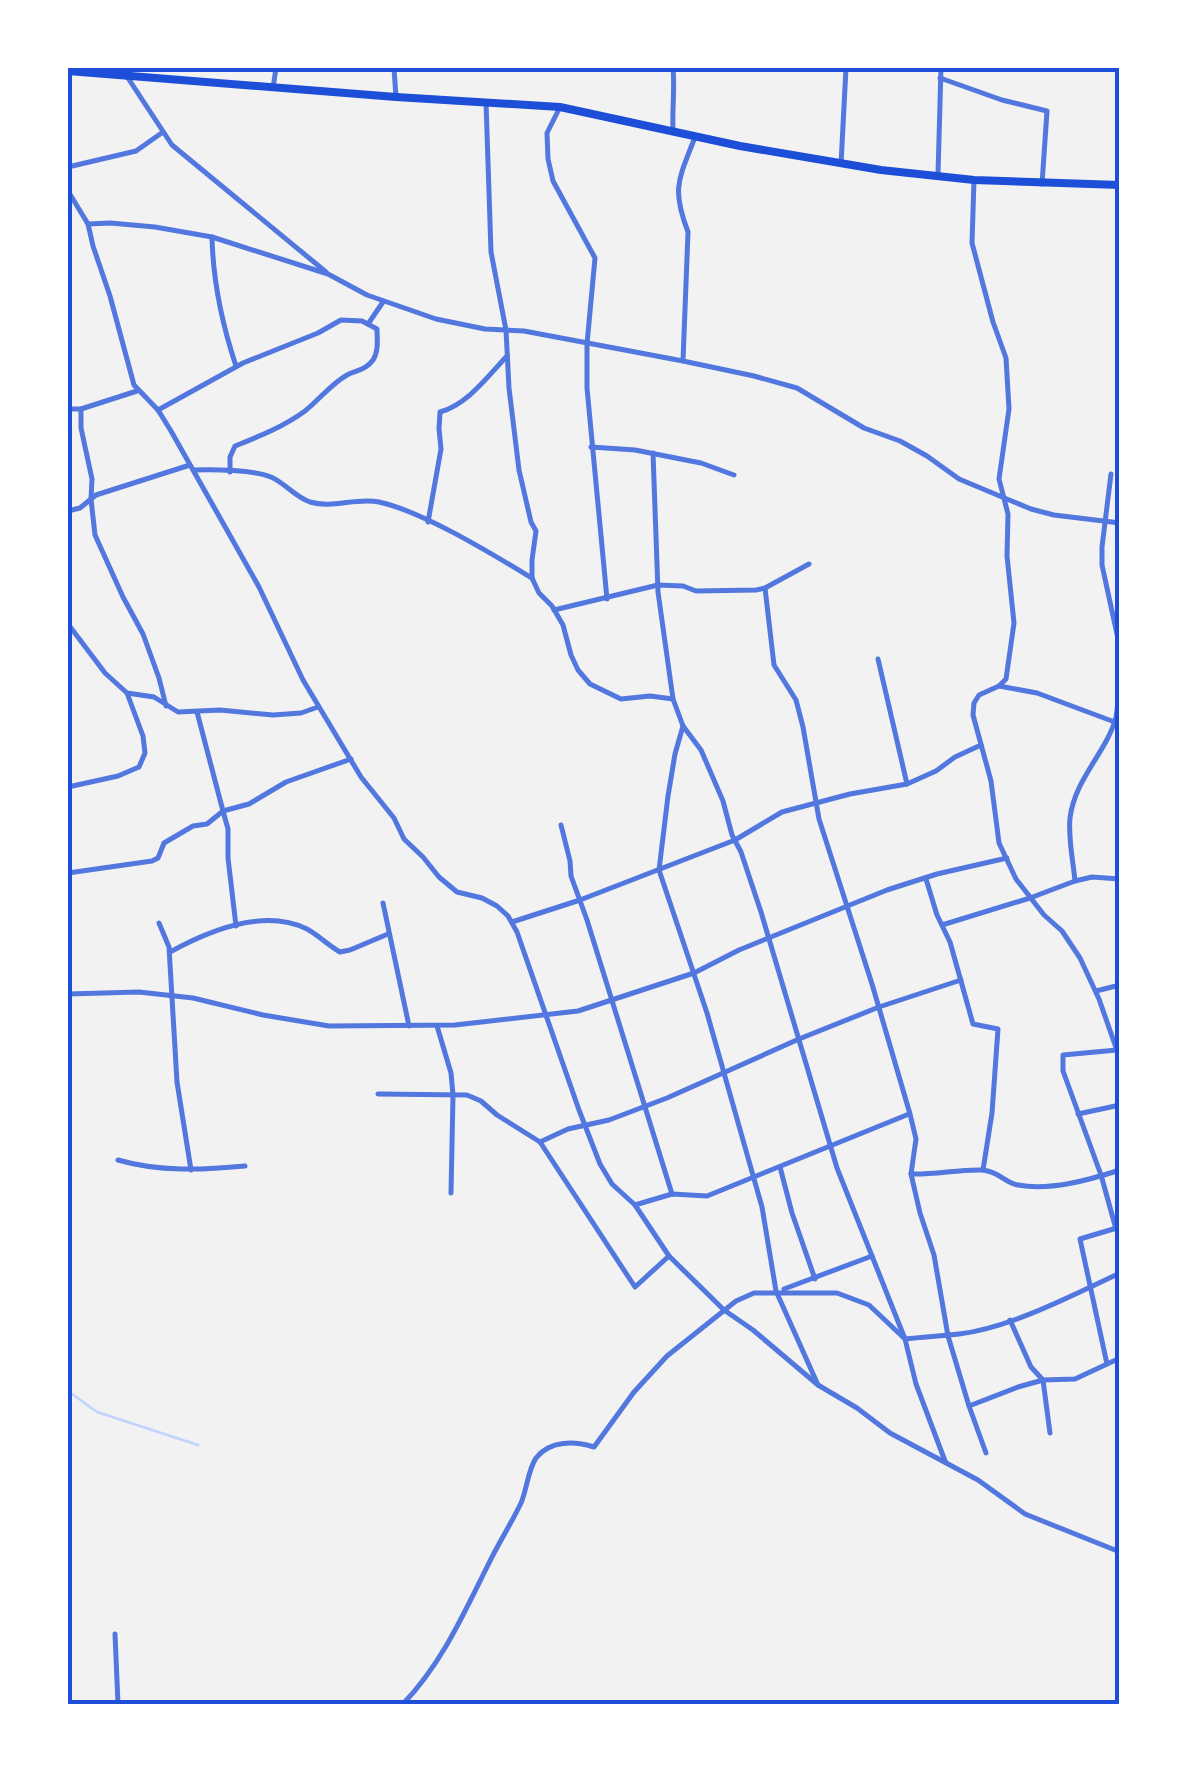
<svg xmlns="http://www.w3.org/2000/svg" width="1187" height="1772" font-family="'Noto Sans',sans-serif">
  <rect width="100%" height="100%" fill="#f2f2f2"/>
  <g fill="none" stroke-linecap="round" stroke-linejoin="round">
    <path stroke="#bfd3fe" stroke-width="2.5" d="M68 1391 97 1412 198 1445"/>
    <g stroke="#5277de" stroke-width="5">
      <path d="M394 68 396 97"/>
      <path d="M126 75 172 145 326 272"/>
      <path d="M940 78 1002 100 1047 111 1042 184"/>
      <path d="M273 88 276 68"/>
      <path d="M486 102 491 252 506 330 509 388 519 470 531 522 536 531 532 560V578L539 593 552 606 563 625 571 655 578 670 590 684 621 699 650 696 673 699"/>
      <path d="M560 107 547 133 548 159 553 181 595 258 587 344V388L607 599"/>
      <path d="M673 130C672 109 675 88 673 68"/>
      <path d="M841 164 846 68"/>
      <path d="M68 167 136 151 163 132"/>
      <path d="M938 174 941 68"/>
      <path d="M974 180 972 243 993 322 1006 358 1009 409 999 479 1008 514 1007 556 1014 623 1006 679 999 686 979 695 974 703 973 715 991 781 999 843 1016 879 1044 915 1062 931 1080 958 1099 999 1120 1059"/>
      <path d="M68 191 88 224 93 246 110 296 134 385 158 410 171 431 259 587 303 680 361 777 394 818 404 839 423 857 439 877 457 892 482 898 497 906 508 916 517 932 579 1110 600 1164 612 1184 635 1205 669 1256 724 1310 753 1330 818 1385"/>
      <path d="M88 224 110 223 155 227 212 237 328 274 367 295 436 319 485 329 524 331 683 361 754 376 797 388 864 428 900 441 927 456 959 479 1031 509 1054 515 1120 523"/>
      <path d="M212 237C213 281 222 324 236 366"/>
      <path d="M368 324 383 302"/>
      <path d="M683 361 688 232C671 188 679 179 695 137"/>
      <path d="M68 409H81L137 391"/>
      <path d="M81 409V428L92 479 91 499 95 535 123 597 143 634 159 678 166 706"/>
      <path d="M158 410 243 363 318 333 341 320 362 321 377 329C377 339 379 351 373 360 366 370 357 370 347 375 331 384 319 400 305 411 283 427 260 436 235 446L230 457V472"/>
      <path d="M591 447 635 450 701 463 734 475"/>
      <path d="M653 453 658 592 673 699 683 726 701 750 723 801 732 835 741 852 761 912 837 1168 905 1339 916 1384 945 1461"/>
      <path d="M194 470C213 469 254 470 271 477 285 483 295 497 310 502 333 509 356 497 379 502 424 512 492 554 532 578"/>
      <path d="M1111 474 1102 547V565L1120 648"/>
      <path d="M68 511 80 508 96 495 190 465"/>
      <path d="M428 522 441 449 439 429 440 412C468 404 487 377 507 356"/>
      <path d="M765 588 774 665 796 700 803 727 819 819 872 984 910 1114 916 1139 911 1174 920 1213 934 1255 948 1336 969 1406 986 1453"/>
      <path d="M554 610 658 585 683 586 696 591 756 590 765 588 809 564"/>
      <path d="M68 624 105 673 127 693 143 736 145 753 139 767 118 776 68 787"/>
      <path d="M878 659 907 784"/>
      <path d="M999 686 1037 693 1120 724"/>
      <path d="M127 693 154 697 178 712 220 710 273 715 301 713 318 707"/>
      <path d="M683 726 675 754 668 796 659 870 707 1013 762 1207 776 1291 818 1385 857 1408 890 1433 978 1480 1025 1514 1120 1552"/>
      <path d="M561 825 570 861 571 876 587 920 672 1194"/>
      <path d="M68 873 152 861 158 858 164 843 193 826 207 824 223 811 197 712"/>
      <path d="M926 879 937 915 950 942 973 1024 998 1029 992 1113 983 1170"/>
      <path d="M1075 881C1073 860 1068 838 1070 818 1075 778 1107 752 1116 717 1119 703 1118 685 1120 670"/>
      <path d="M383 903 409 1026"/>
      <path d="M512 922 580 900 735 840 782 812 850 794 907 784 936 771 955 757 981 745"/>
      <path d="M159 923 169 947 177 1082 191 1170"/>
      <path d="M942 925 1030 898 1075 881 1092 877 1120 879"/>
      <path d="M236 926 228 858V829L223 811 249 804 286 782 351 759"/>
      <path d="M170 952C208 931 264 908 307 929 318 935 328 945 340 952L350 950 388 934"/>
      <path d="M1096 991 1120 985"/>
      <path d="M68 994 139 992 193 998 263 1015 329 1026 455 1025 578 1011 694 973 739 950 887 890 937 874 1007 858"/>
      <path d="M437 1026 451 1073 453 1095 451 1193"/>
      <path d="M378 1094 467 1095 481 1101 497 1115 540 1142 635 1287 669 1256"/>
      <path d="M1078 1114 1120 1105"/>
      <path d="M540 1142 568 1129 609 1120 667 1098 799 1039 879 1007 961 980"/>
      <path d="M118 1160C159 1172 203 1170 245 1166"/>
      <path d="M780 1167 792 1213 815 1279"/>
      <path d="M911 1174C935 1175 959 1169 983 1170 1000 1172 1005 1183 1018 1185 1050 1191 1089 1180 1120 1170"/>
      <path d="M635 1205 672 1194 707 1196 909 1114"/>
      <path d="M1116 1229 1101 1175 1063 1071V1055L1117 1050"/>
      <path d="M784 1289 872 1256"/>
      <path d="M1010 1320 1031 1367 1043 1380 1050 1433"/>
      <path d="M1107 1364 1080 1239 1120 1227"/>
      <path d="M969 1406 1018 1387 1043 1380 1075 1379 1120 1358"/>
      <path d="M115 1634 118 1704"/>
      <path d="M403 1704C442 1663 463 1615 488 1565 498 1544 511 1524 521 1503 527 1489 528 1470 536 1458 550 1440 575 1441 594 1447L634 1392 667 1356 736 1301 754 1293H837L869 1305 905 1339C923 1337 941 1336 959 1334 1010 1328 1073 1295 1120 1273"/>
    </g>
    <path stroke="#1d4ed8" stroke-width="8" d="M68 71 396 97 560 107 740 146 881 170 974 180 1120 185"/>
  </g>
  <rect width="1187" height="1772" fill="none" stroke="#ffffff" stroke-width="140"/>
  <rect x="70" y="70" width="1047" height="1632" fill="none" stroke="#1d4ed8" stroke-width="4"/>
</svg>
